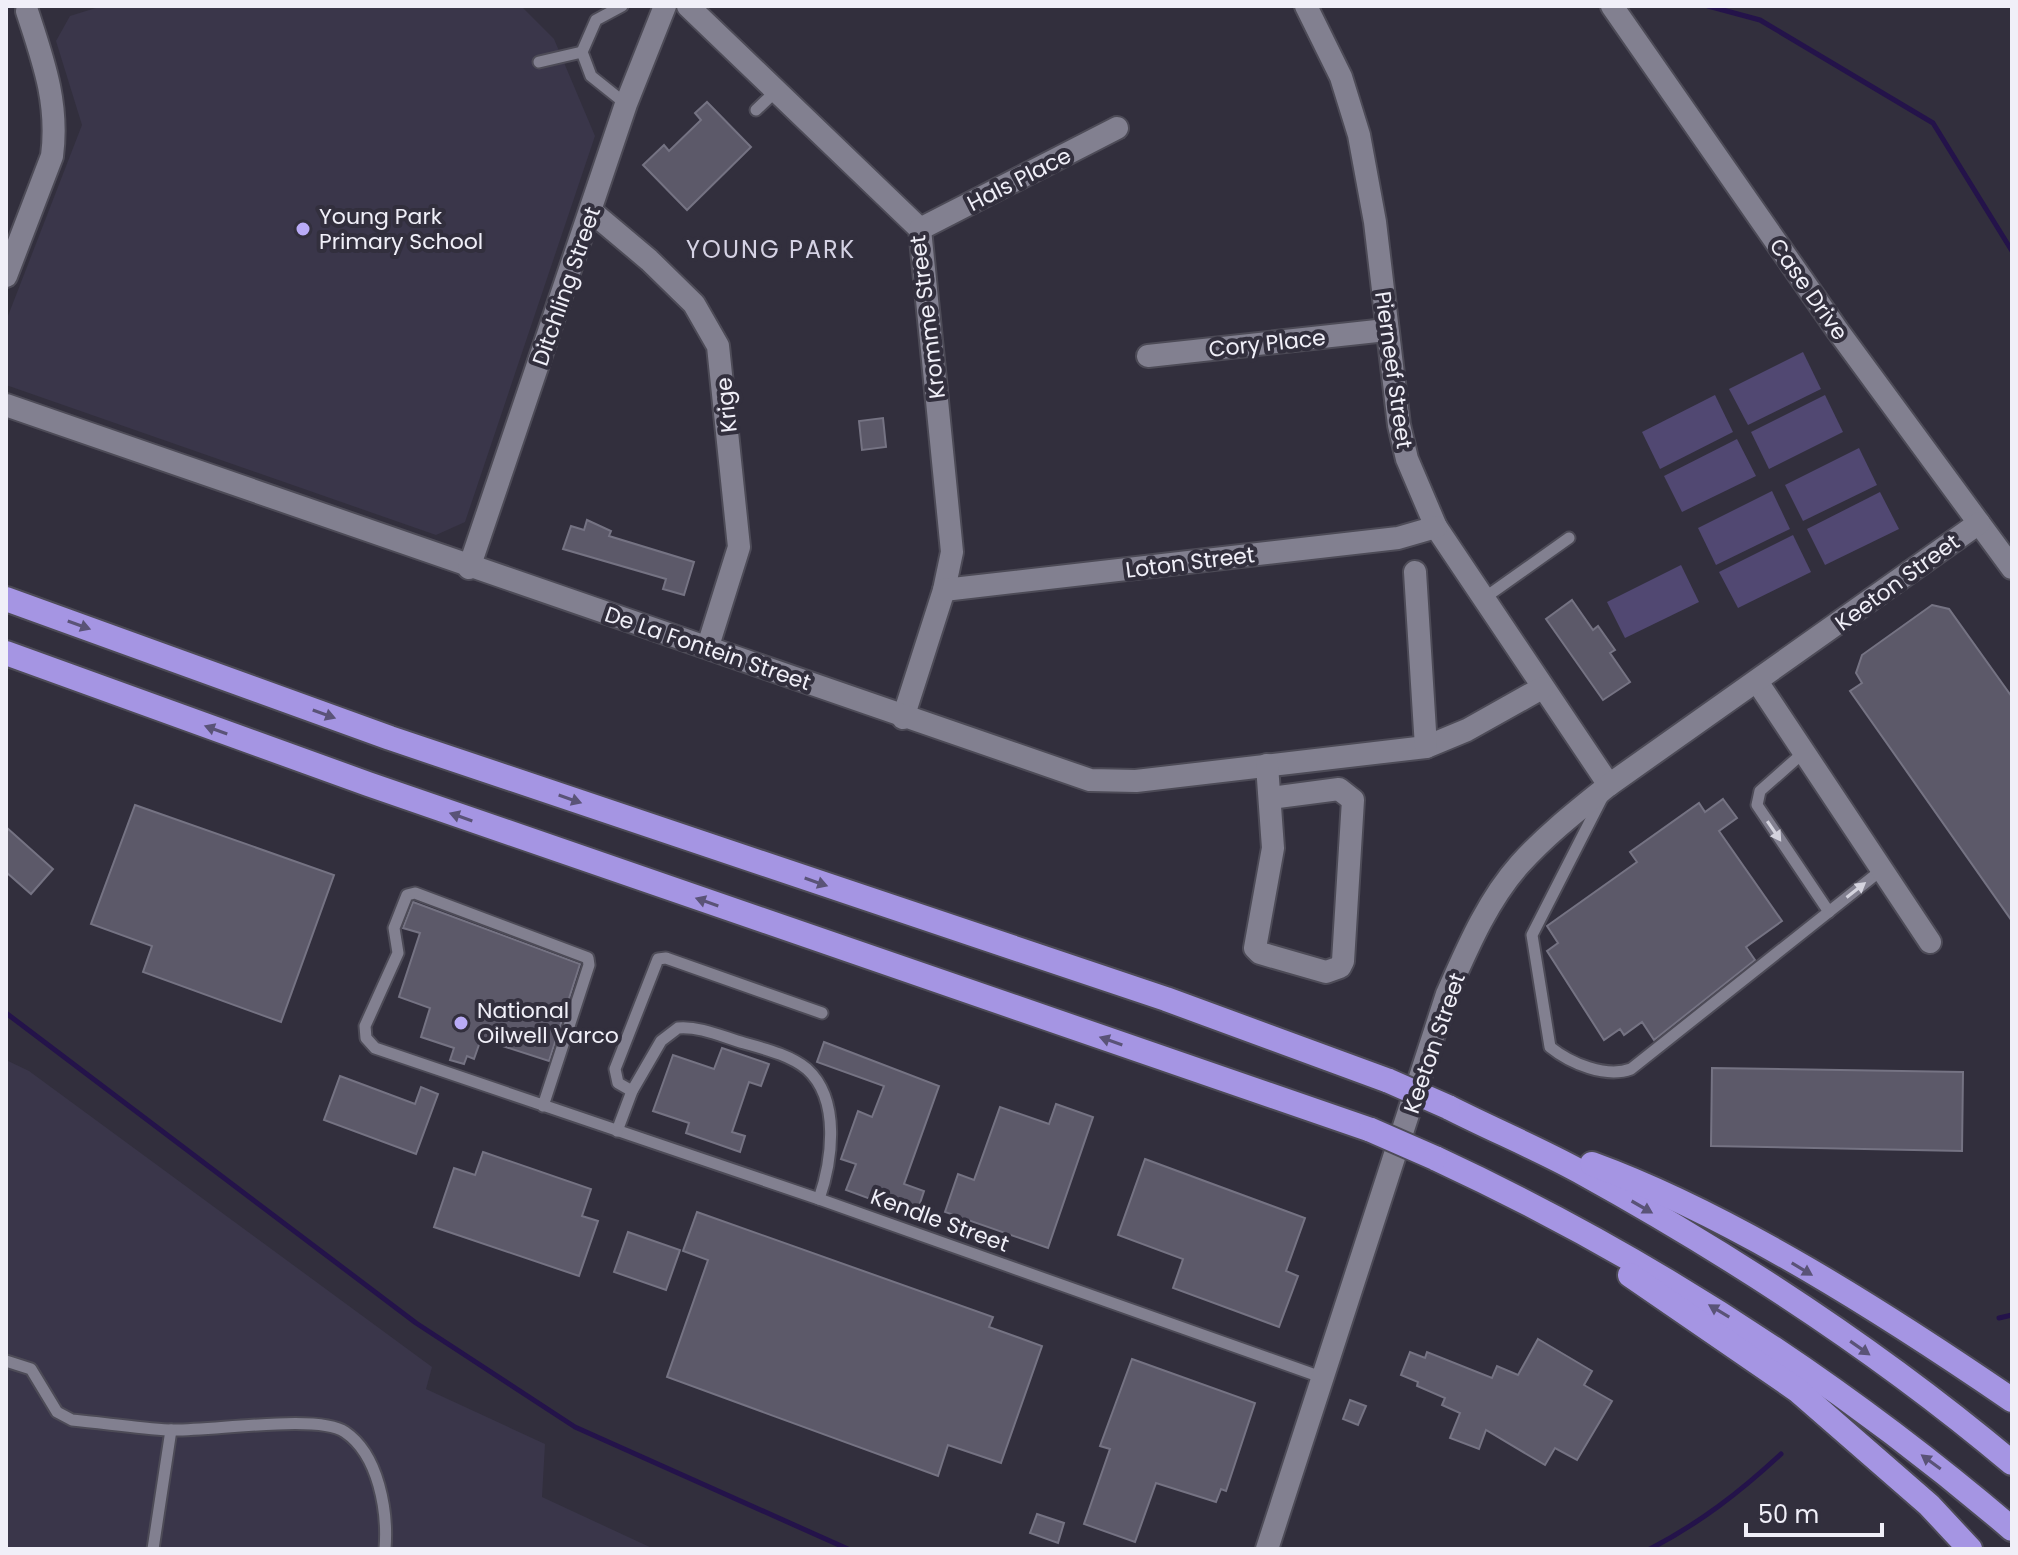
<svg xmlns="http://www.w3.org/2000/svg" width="2018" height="1555" font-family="Poppins,sans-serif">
  <rect width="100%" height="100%" fill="#322f3d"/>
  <g fill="#3a364a">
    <path d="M102 6H521L554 39 595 136 465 522 436 535 6 385V321L82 125 56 41 70 16Z"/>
    <path d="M6 1060 29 1071 432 1367 426 1389 545 1444 542 1497 654 1549H6Z"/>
  </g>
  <g fill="#514872">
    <path d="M1803 352 1821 389 1748 425 1729 389Z"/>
    <path d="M1715 395 1733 432 1660 469 1642 432Z"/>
    <path d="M1825 395 1843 432 1769 469 1751 432Z"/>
    <path d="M1737 439 1756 476 1682 512 1664 476Z"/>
    <path d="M1859 448 1877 485 1803 521 1785 485Z"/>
    <path d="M1772 491 1790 529 1716 565 1698 528Z"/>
    <path d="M1880 492 1899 529 1825 565 1807 529Z"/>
    <path d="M1793 535 1811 572 1738 608 1719 572Z"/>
    <path d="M1681 565 1699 602 1625 638 1607 602Z"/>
  </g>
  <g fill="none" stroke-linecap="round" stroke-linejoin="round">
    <g stroke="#24134a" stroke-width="5">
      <path d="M1708 6 1760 20 1933 123 2012 251"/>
      <path d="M6 1013 416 1323 575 1427 848 1549"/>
      <path d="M1999 1318 2012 1315"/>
      <path d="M1650 1549C1700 1523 1740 1492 1781 1454"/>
    </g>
  </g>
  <g fill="#5c5969" stroke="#757383" stroke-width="2">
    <path d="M707 102 751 147 687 210 643 165 664 145 669 151 701 120 695 113Z"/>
    <path d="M883 418 886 447 862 450 859 421Z"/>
    <path d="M587 520 611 531 609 536 694 562 684 595 663 589 666 579 563 549 571 526 584 530Z"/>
    <path d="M1572 600 1593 630 1598 626 1615 650 1610 653 1630 682 1603 700 1546 619Z"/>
    <path d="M1932 605 1949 609 2012 697V921L1850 691 1862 683 1856 673 1862 655Z"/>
    <path d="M1723 799 1737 818 1719 831 1782 921 1746 947 1755 960 1654 1040 1642 1022 1624 1035 1620 1029 1604 1040 1547 951 1558 943 1547 926 1637 862 1630 852 1699 803 1705 812Z"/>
    <path d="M135 805 334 875 281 1022 143 972 152 946 91 924Z"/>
    <path d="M6 827 53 869 31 894 6 872Z"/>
    <path d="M413 902 580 964 549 1061 481 1039 474 1059 467 1056 464 1064 450 1060 454 1048 421 1037 430 1008 399 997 420 933 403 928Z"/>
    <path d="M824 1042 939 1086 904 1184 924 1191 917 1212 897 1204 895 1208 846 1190 856 1164 841 1159 858 1111 872 1117 884 1086 817 1062Z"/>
    <path d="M722 1048 769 1064 761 1086 749 1082 732 1132 745 1136 740 1152 686 1133 689 1123 653 1111 673 1055 714 1069Z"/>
    <path d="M1712 1068 1963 1072 1962 1151 1711 1146Z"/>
    <path d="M340 1076 415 1104 421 1087 438 1094 416 1154 324 1120Z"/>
    <path d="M1056 1104 1093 1117 1048 1248 945 1212 958 1174 974 1180 1000 1107 1049 1124Z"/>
    <path d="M483 1152 591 1189 582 1216 598 1221 579 1276 434 1227 454 1168 475 1175Z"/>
    <path d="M1145 1159 1305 1218 1286 1271 1298 1276 1279 1327 1173 1288 1183 1259 1118 1235Z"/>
    <path d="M697 1212 993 1317 989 1327 1042 1346 1001 1463 948 1445 938 1476 667 1377 708 1260 683 1251Z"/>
    <path d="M628 1232 680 1250 666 1290 614 1272Z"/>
    <path d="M1538 1339 1592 1371 1584 1385 1612 1401 1577 1460 1555 1448 1545 1465 1486 1430 1479 1449 1450 1438 1460 1413 1442 1405 1445 1398 1417 1386 1418 1382 1401 1375 1410 1352 1425 1358 1427 1352 1492 1378 1497 1366 1518 1375Z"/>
    <path d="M1132 1359 1255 1403 1226 1491 1221 1489 1216 1502 1156 1483 1135 1542 1084 1524 1110 1449 1100 1446Z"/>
    <path d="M1350 1400 1366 1406 1358 1425 1343 1419Z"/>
    <path d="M1037 1514 1064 1523 1058 1543 1030 1533Z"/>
  </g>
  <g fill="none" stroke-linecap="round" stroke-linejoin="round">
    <g stroke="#4d4b57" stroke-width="15">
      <g id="service">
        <path d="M622 6 596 20 582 52 591 76 626 104"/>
        <path d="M539 62 582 52"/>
        <path d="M756 110 777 90"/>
        <path d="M1483 599 1569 538"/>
        <path d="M1804 752 1760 791 1757 805 1829 912"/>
        <path d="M1603 796 1532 935 1550 1047C1571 1064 1606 1078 1631 1069L1884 868"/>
        <path d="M632 1091 661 1041 678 1028C700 1026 723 1037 744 1043 765 1049 790 1055 807 1069 841 1100 832 1161 819 1199"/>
        <path d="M543 1106 589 965 588 958 415 893 407 895 394 928 398 953 365 1026 366 1038 375 1048 819 1199 1321 1377"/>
        <path d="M617 1131 632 1091 618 1083 615 1069 658 959 666 958 822 1013"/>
        <path d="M6 1361 31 1369 57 1412 72 1420C104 1423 137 1428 169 1430 207 1432 318 1413 345 1432 379 1455 388 1512 385 1549"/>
        <path d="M153 1549 171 1430"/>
      </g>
    </g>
    <g stroke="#4d4b57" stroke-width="26">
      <g id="minor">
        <path d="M688 6 920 229 952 552 944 590 903 718"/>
        <path d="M1306 6 1341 77 1359 135 1375 222 1399 425 1407 459 1436 527 1609 785"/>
        <path d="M592 212 649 260 694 304 718 346 739 547 708 646"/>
        <path d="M920 229 1117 128"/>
        <path d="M6 276 52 156C59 103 43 60 27 11"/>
        <path d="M1148 356 1386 330"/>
        <path d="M6 405 1090 780 1136 781 1426 747 1467 730 1542 688"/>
        <path d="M469 568 626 104 665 6"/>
        <path d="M1415 572 1426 747"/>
        <path d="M944 590 1398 538 1436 527"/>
        <path d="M1758 683 1930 942"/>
        <path d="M1267 765 1273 848 1255 948 1260 953 1326 972 1340 967 1343 961 1353 800 1339 789 1270 798"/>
      </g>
    </g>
    <g stroke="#4d4b57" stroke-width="26">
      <g id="tertiary">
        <path d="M1612 6 1838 331 2012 568"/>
        <path d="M1267 1549 1447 994C1467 949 1487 901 1520 864 1547 834 1578 810 1609 785L1979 523"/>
      </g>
    </g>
    <g stroke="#4d4b57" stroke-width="28">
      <g id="motorway">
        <path d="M6 599 390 738 1166 999 1389 1081"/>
        <path d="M6 653 368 784 1371 1130"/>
        <path d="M1448 1107C1491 1129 1537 1148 1579 1171 1731 1255 1879 1351 2012 1463"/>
        <path d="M1435 1158C1646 1256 1835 1378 2012 1529"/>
        <path d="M1592 1164C1732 1215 1889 1316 2012 1400"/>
        <path d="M1630 1275 1797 1390 1929 1505 1970 1549"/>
      </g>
    </g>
    <use href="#service" stroke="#828090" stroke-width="11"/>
    <use href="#minor" stroke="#828090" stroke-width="22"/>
    <use href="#tertiary" stroke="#828090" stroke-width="22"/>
    <use href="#motorway" stroke="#a595e3" stroke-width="24"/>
    <g stroke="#4d4b57" stroke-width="28" stroke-linecap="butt">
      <g id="motorway-bridge">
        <path d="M1389 1081 1448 1107"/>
        <path d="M1371 1130 1435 1158"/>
      </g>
    </g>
    <use href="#motorway-bridge" stroke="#a595e3" stroke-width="24"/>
  </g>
  <defs><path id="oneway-solid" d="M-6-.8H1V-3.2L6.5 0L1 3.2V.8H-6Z" transform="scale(2)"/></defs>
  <g fill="#5a5377">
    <use href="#oneway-solid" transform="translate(79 625) rotate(20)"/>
    <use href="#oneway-solid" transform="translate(324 714) rotate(20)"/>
    <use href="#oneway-solid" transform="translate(216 730) rotate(-160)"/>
    <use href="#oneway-solid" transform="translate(570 799) rotate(19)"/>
    <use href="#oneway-solid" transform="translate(461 817) rotate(-161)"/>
    <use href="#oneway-solid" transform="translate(816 882) rotate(19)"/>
    <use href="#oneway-solid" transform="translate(707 902) rotate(-161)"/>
    <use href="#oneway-solid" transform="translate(1111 1041) rotate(-161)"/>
    <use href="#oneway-solid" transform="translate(1642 1207) rotate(30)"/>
    <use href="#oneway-solid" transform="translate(1802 1269) rotate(31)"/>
    <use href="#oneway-solid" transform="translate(1719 1311) rotate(-149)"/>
    <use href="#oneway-solid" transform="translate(1860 1348) rotate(35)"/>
    <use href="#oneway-solid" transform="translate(1931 1462) rotate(-144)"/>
  </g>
  <g fill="#d4d3de">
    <use href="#oneway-solid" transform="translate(1774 831) rotate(56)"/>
    <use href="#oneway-solid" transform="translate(1856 890) rotate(-38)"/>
  </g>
  <g fill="#b9abf7" stroke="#322f3d" stroke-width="3">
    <circle cx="303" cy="229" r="8"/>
    <circle cx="461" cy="1023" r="8"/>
  </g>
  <g text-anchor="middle" stroke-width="8" stroke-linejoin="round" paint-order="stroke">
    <g font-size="22" fill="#f0eff8" stroke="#322f3d">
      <text transform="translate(1019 179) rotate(-27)" y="8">Hals Place</text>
      <text transform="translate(566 286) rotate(-71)" y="8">Ditchling Street</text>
      <text transform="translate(1809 289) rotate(55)" y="8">Case Drive</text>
      <text transform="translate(927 317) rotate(-97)" y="8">Kromme Street</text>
      <text transform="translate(1267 343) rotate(-6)" y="8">Cory Place</text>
      <text transform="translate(1394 370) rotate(82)" y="8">Pierneef Street</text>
      <text transform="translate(726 405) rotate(-96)" y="8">Krige</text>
      <text transform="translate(1190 562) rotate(-7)" y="8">Loton Street</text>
      <text transform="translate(1897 582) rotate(-36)" y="8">Keeton Street</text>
      <text transform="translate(708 648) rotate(19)" y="8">De La Fontein Street</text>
      <text transform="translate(1434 1043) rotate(-71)" y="8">Keeton Street</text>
      <text transform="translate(940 1220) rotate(20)" y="8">Kendle Street</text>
    </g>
    <g font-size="22" fill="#f0eff8" stroke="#322f3d" text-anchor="start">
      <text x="319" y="224">Young Park<tspan x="319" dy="25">Primary School</tspan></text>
      <text x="477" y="1018">National<tspan x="477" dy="25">Oilwell Varco</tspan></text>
    </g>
    <g font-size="24" letter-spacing="2" fill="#d5d2e4" stroke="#322f3d">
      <text x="771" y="258">YOUNG PARK</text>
    </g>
  </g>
  <rect width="2018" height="1555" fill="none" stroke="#f0eff8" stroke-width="16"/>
  <path d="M1746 1523v12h136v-12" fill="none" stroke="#f0eff8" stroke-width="4"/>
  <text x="1758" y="1523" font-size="24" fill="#f0eff8" stroke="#322f3d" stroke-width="6" paint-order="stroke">50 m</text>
</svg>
